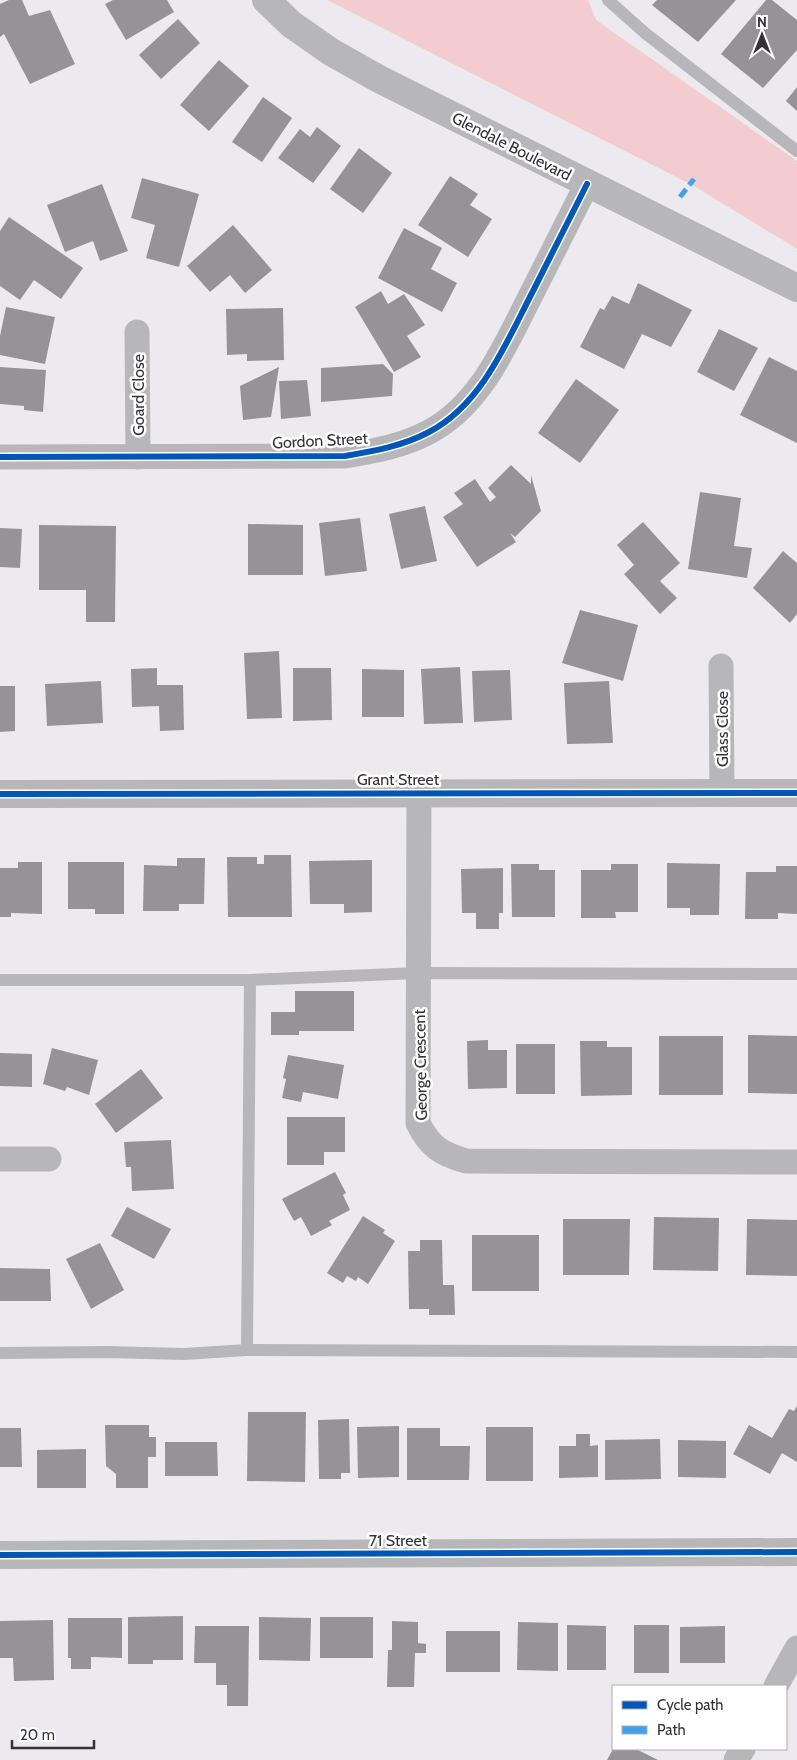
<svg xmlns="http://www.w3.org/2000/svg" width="797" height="1760" font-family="Cabin,sans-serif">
  <rect width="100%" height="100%" fill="#edeaef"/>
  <path fill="#f2ccce" d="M327 0H588L596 20 797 161V249L694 186Z"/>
  <g fill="#969396">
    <path d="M9 0H22L29 16 50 10 75 64 30 84 4 34 0 37V4Z"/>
    <path d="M113 0H167L174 12 126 40 105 4Z"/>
    <path d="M657 0H736L698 42 652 5Z"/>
    <path d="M766 0H772L797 20V50L763 88 721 54Z"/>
    <path d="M178 19 200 43 161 79 139 55Z"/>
    <path d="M219 60 249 86 209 131 180 105Z"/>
    <path d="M797 87V111L786 101Z"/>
    <path d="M263 97 292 118 262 162 232 142Z"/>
    <path d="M317 127 341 146 313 183 278 158 300 129 310 137Z"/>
    <path d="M359 148 392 173 363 213 330 189Z"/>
    <path d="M450 176 478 194 470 205 492 219 468 257 418 225Z"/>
    <path d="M142 178 199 194 179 267 146 258 155 225 131 218Z"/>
    <path d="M102 184 128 251 100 261 93 241 65 252 47 205Z"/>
    <path d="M9 217 83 268 61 299 34 280 20 300 0 286V231Z"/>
    <path d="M233 225 272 270 245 293 230 275 210 292 187 266Z"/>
    <path d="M404 228 442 248 431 269 457 283 442 312 378 278Z"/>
    <path d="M638 283 692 310 671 347 642 334 624 369 580 347 600 308 604 310 612 296 629 304Z"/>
    <path d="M381 291 388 304 404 294 425 325 407 336 421 357 394 372 355 307Z"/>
    <path d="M6 307 55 317 45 364 0 355V336Z"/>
    <path d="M283 308 284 360 247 361V354L227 355 226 309Z"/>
    <path d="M719 329 758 348 734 391 697 372Z"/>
    <path d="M769 357 797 371V443L740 415Z"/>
    <path d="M383 364 393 374 392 396 321 402V368Z"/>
    <path d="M0 367 46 370 43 412 24 410V406L0 404Z"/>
    <path d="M279 367 271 417 243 420 240 386Z"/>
    <path d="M576 379 619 410 580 463 538 433Z"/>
    <path d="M307 380 311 416 281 419 279 381Z"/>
    <path d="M511 465 531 484V475L541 511 515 537 510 533 516 542 477 567 443 517 463 504 454 493 475 479 490 502 496 497 488 488Z"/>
    <path d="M700 492 741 498 734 546 752 548 747 578 688 569Z"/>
    <path d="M425 506 437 561 401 569 389 514Z"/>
    <path d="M360 518 367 571 325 576 319 523Z"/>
    <path d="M643 522 680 563 660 581 677 598 660 614 624 574 634 565 617 545Z"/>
    <path d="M248 524 303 525V575H248Z"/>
    <path d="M39 525 116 526 115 622H86V590H39Z"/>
    <path d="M0 528 22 529 20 568 0 567Z"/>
    <path d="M783 551 797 563V614L790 623 753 588Z"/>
    <path d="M580 610 638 625 623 681 562 663Z"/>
    <path d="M279 651 282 718 247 719 244 653Z"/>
    <path d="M460 667 463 723 424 724 421 669Z"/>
    <path d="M157 668V685H183L184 730 160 731 159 706 132 707 131 669Z"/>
    <path d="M293 668H331L332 720 293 721Z"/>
    <path d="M362 669 404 670V717H362Z"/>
    <path d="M510 670 512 720 474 722 472 671Z"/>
    <path d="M101 681 103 723 47 726 45 684Z"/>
    <path d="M609 681 613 743 567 744 564 683Z"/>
    <path d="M0 686H15V731L0 732Z"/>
    <path d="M264 855H291L292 917H228L227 857H257V864H264Z"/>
    <path d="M177 858H205L204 904H179V911H143L144 865 177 866Z"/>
    <path d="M372 860V912L344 913V904H310L309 861Z"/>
    <path d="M18 862H42V914L11 913V917H0V868H18Z"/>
    <path d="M68 862H124V914H95V909H68Z"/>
    <path d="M667 863 720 864 719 915H690V908H667Z"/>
    <path d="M511 864H539V870H555V917H512Z"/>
    <path d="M611 864H638V912H615L616 918H581V870H611Z"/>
    <path d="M776 866H797V914L778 913V919H745L746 872H776Z"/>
    <path d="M503 868V913H499V929H476V913H462L461 869Z"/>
    <path d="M295 991H354V1031H299V1035H271V1012H295Z"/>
    <path d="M748 1035 797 1036V1094L748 1093Z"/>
    <rect x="659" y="1036" width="64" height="59"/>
    <path d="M488 1040V1050H507V1088L468 1089 467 1041Z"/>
    <path d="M580 1041H607V1047H632V1095L581 1096Z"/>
    <rect x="516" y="1044" width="39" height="50"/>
    <path d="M52 1048 98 1060 89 1095 67 1087 65 1091 43 1084Z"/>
    <path d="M0 1053 32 1054V1087L0 1086Z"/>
    <path d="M288 1055 344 1065 338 1099 303 1092 301 1102 282 1098 286 1079 283 1078Z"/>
    <path d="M141 1069 163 1098 116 1133 95 1104Z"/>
    <path d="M287 1117H345V1152H324V1165H287Z"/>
    <path d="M171 1140 174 1189 132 1191 131 1167H126L124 1142Z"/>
    <path d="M335 1172 346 1193 343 1195 350 1210 329 1221 332 1225 311 1236 301 1217 294 1221 282 1199Z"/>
    <path d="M127 1207 171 1229 154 1259 111 1236Z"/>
    <path d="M363 1216 385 1230 383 1233 395 1241 368 1284 358 1277 356 1281 347 1276 343 1283 327 1273Z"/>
    <path d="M654 1217 719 1218 718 1271 653 1270Z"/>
    <path d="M563 1219H630L629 1275H563Z"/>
    <path d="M747 1219 797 1220V1276L746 1275Z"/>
    <rect x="472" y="1235" width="67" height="56"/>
    <path d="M420 1240H442L443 1285H454L455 1315H429V1309H409L408 1251H420Z"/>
    <path d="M100 1243 124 1290 91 1309 66 1259Z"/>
    <path d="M0 1268 50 1269 51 1301H0Z"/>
    <path d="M797 1406V1462L782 1453 770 1474 733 1454 749 1425 772 1438 789 1409 794 1411Z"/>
    <path d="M248 1412H306L305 1482 247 1481Z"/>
    <path d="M349 1419 350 1473H341V1479H319L318 1420Z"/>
    <path d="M105 1425H149V1437H156V1457H148V1488H116V1474L106 1466Z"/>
    <path d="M399 1426V1477L358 1478 357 1427Z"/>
    <rect x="486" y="1427" width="47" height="54"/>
    <path d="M0 1428H21L22 1467H0Z"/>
    <path d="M407 1428H440V1446H470L469 1480H407Z"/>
    <path d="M576 1434H590V1446L598 1445V1477L559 1478V1446H576Z"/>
    <path d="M660 1439 661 1479 605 1480V1440Z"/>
    <path d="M678 1440 726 1441V1478L678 1477Z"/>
    <path d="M165 1442H217L218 1476H165Z"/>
    <path d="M86 1449V1488H37V1450Z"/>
    <path d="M183 1616V1660H153V1664H128V1617Z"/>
    <path d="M259 1617 311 1618 310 1661 259 1660Z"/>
    <rect x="320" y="1617" width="53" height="41"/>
    <path d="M68 1618H122V1658L91 1657V1669H71V1658H68Z"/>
    <path d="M53 1620 54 1680 14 1681 13 1658H0V1621Z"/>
    <path d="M392 1621 418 1622V1643L426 1644V1653H415L414 1687H387L388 1650H392Z"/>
    <path d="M518 1622 558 1623V1671L517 1670Z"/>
    <path d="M567 1625 606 1626V1670H567Z"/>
    <rect x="634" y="1625" width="35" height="48"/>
    <path d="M195 1626H249L248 1706H227V1685H216V1663H194Z"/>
    <path d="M725 1626V1663H680V1627Z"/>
    <rect x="446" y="1631" width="54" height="41"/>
    <path d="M613 1749H636L658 1760H607Z"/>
  </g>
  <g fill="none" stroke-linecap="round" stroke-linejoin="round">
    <g stroke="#b7b7b9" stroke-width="12">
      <path d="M608 0 645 33 797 151"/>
      <path d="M0 980H250L419 973 797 974"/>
      <path d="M247 1350 250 980"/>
      <path d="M0 1353 107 1352 184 1354 247 1350 797 1352"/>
    </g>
    <g stroke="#b7b7b9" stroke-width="25">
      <path d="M137 332 138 457"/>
      <path d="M0 457 345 456C374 451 403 446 429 432 482 404 506 343 532 293 550 257 569 220 587 184"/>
      <path d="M721 666 722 793"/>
      <path d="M419 792 418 1123C429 1146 441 1154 466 1161L797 1162"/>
      <path d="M0 1159H49"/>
      <path d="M776 1686 797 1648"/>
      <path d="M736 1760 743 1749"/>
    </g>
    <g stroke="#b7b7b9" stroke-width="28">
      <path d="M266 0 291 24 331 52 379 79 797 288"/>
      <path d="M0 794 797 793"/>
      <path d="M0 1555 797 1552"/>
    </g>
    <path stroke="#3ea3eb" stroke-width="5" stroke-dasharray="10 5" stroke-linecap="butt" d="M680 197 694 179"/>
    <g stroke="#fff" stroke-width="9">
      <g id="cycleway">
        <path d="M0 457 345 456C374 451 403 446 429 432 482 404 506 343 532 293 550 257 569 220 587 184"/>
        <path d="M0 794 797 793"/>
        <path d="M0 1555 797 1552"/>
      </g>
    </g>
    <use href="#cycleway" stroke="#0057b8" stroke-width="6"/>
  </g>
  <g text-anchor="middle" stroke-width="5" stroke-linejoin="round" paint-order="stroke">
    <g font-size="16" fill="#343235" stroke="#fff">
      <text transform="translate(512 146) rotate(27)" y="6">Glendale Boulevard</text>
      <text transform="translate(138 395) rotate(-90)" y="6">Goard Close</text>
      <text transform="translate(320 440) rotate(-3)" y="6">Gordon Street</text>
      <text transform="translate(722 729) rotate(-90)" y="6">Glass Close</text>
      <text x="398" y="785">Grant Street</text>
      <text transform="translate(420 1065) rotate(-91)" y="6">George Crescent</text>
      <text x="398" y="1546">71 Street</text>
    </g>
  </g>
  <rect x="612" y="1685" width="175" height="65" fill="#ffffff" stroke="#aeadae"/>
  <rect x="622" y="1701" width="25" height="8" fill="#0057b8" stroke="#aeadae"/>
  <text x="657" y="1710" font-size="15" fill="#343235">Cycle path</text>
  <rect x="622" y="1726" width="25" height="8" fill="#3ea3eb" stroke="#aeadae"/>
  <text x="657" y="1735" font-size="15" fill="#343235">Path</text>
  <g transform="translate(762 35)" stroke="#ffffff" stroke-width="4" paint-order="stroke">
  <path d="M0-4L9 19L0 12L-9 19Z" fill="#343235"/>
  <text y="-8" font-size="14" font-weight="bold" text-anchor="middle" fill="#343235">N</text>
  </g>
  <path d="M12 1740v8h82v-8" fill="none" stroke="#343235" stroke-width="2.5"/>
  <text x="20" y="1740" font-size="15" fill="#343235" stroke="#ffffff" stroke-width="4" paint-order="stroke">20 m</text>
</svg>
